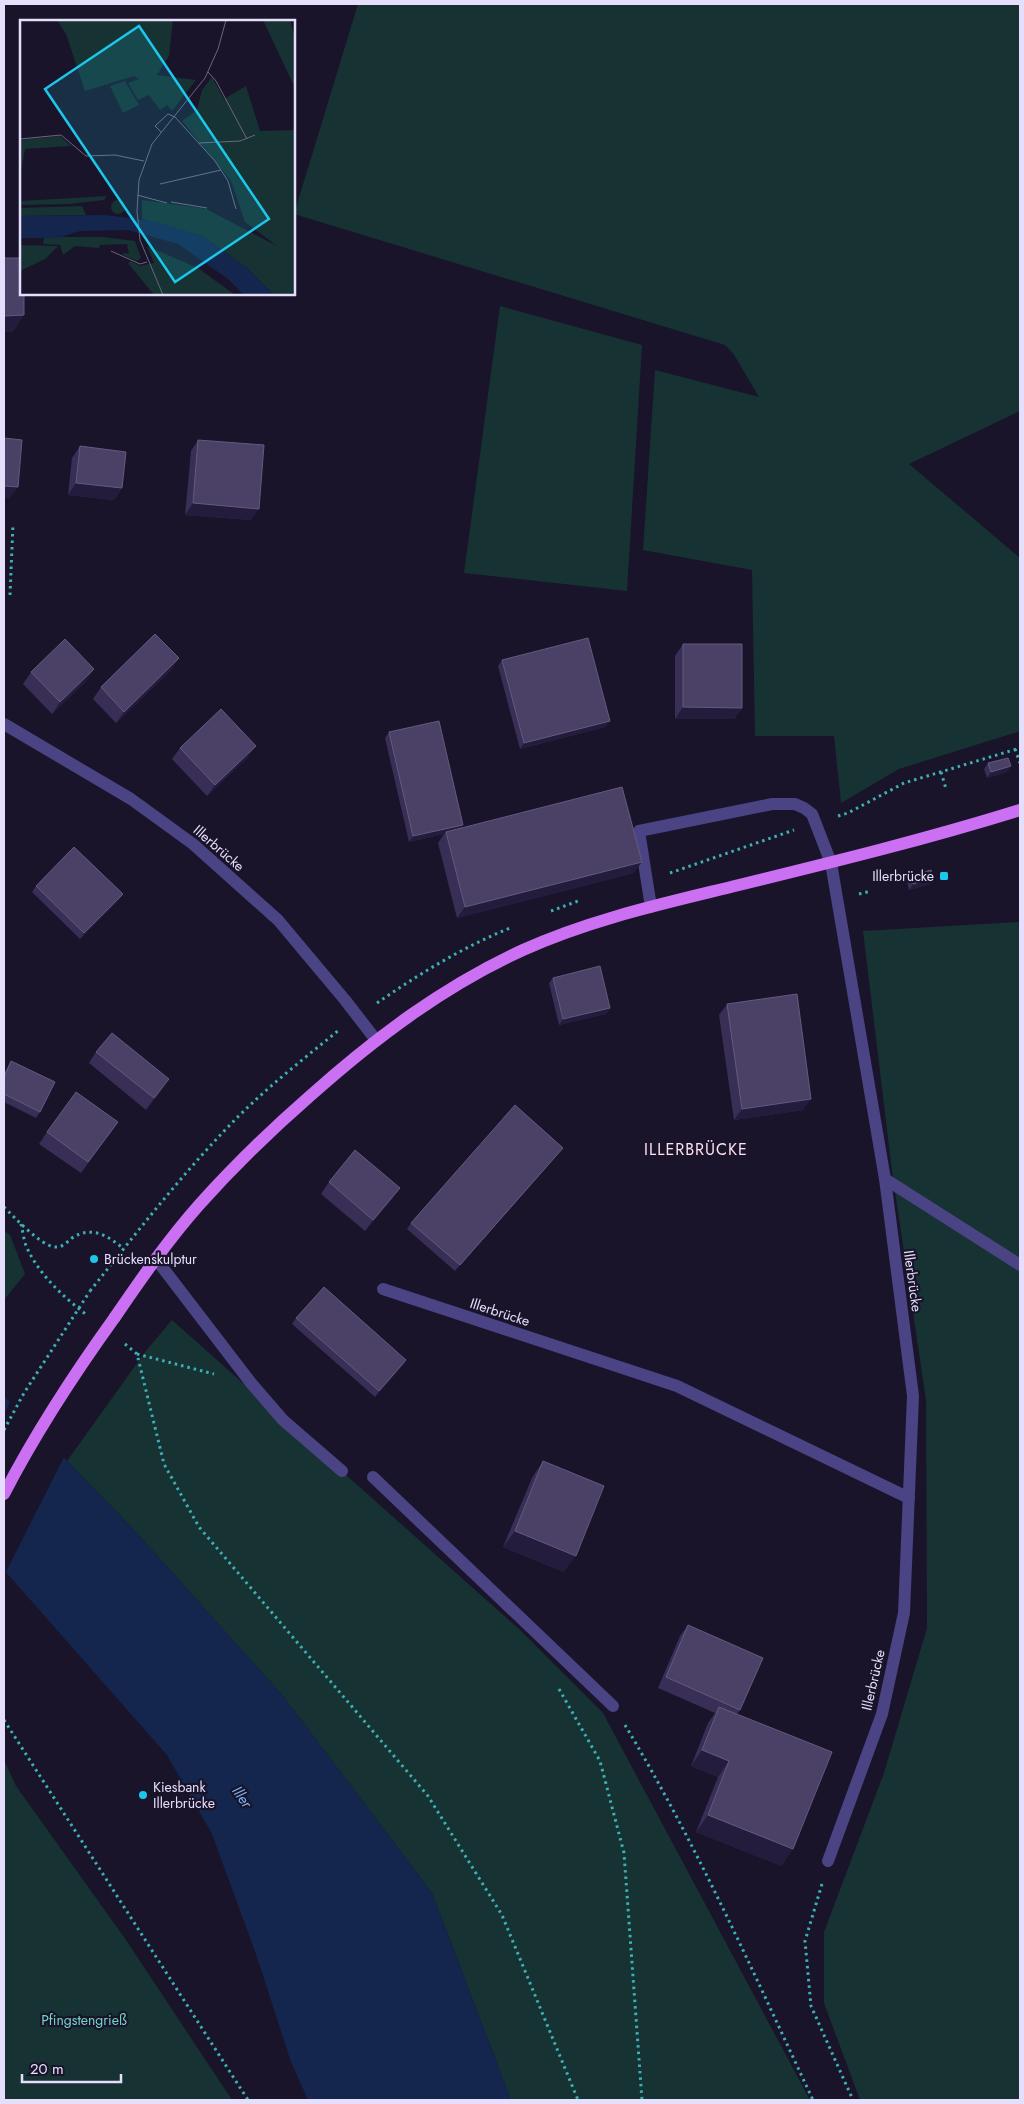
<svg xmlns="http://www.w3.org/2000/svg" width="1024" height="2104" font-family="Jost,sans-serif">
  <rect width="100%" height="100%" fill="#19142a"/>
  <g fill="#173233">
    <path d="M358 4H1020V411L909 464 1020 558V731L899 769 841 803 834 736H755L752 570 643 550 655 370 759 397 733 353 725 345 294 214Z"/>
    <path d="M500 306 642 345 627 591 464 573Z"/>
    <path d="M1020 922V2100H860L824 2003V1932L884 1773 927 1628 926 1400 892 1171 863 931Z"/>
    <path d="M4 1231 10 1235 25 1274 4 1300Z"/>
    <path d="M172 1320 519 1629 603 1713 810 2100H511L432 1893 283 1696 135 1531 67 1461 145 1352Z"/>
    <path d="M4 1760 16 1786 126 1940 232 2100H4Z"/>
  </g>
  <path fill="#14264d" d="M4 1396 135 1531 283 1696 432 1893 511 2100H308L291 2062 257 1957 212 1834 167 1755 4 1570Z"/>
  <path fill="#19142a" d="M11 1400 65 1455 5 1574 4 1414Z"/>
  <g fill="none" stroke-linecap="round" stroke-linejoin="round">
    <g stroke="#3cb1b3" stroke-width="3" stroke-dasharray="2.5 4" stroke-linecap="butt">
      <path d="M10 595 13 524"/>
      <path d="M1015 749 1020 763"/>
      <path d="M941 772 946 789"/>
      <path d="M838 816 848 813 904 783 1020 748"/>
      <path d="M670 873 794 830"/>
      <path d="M859 894 871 891"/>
      <path d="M551 911 578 901"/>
      <path d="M377 1003C419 974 463 947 510 928"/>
      <path d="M4 1207C14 1217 41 1246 55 1247 62 1248 67 1242 72 1238 92 1225 108 1236 124 1249"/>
      <path d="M21 1224C23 1232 24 1243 28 1250 41 1277 65 1298 88 1316"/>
      <path d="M90 1291C134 1236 178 1179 227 1128 261 1092 301 1061 339 1030"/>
      <path d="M125 1344 137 1354 164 1464 199 1527 428 1796 502 1915 578 2100"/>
      <path d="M137 1354 214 1374"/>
      <path d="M559 1689 600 1761 624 1853 642 2100"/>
      <path d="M4 1720 248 2100"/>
      <path d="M625 1725C697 1845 754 1974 813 2100"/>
      <path d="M822 1884 805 1941 811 2006 853 2100"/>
    </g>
    <g stroke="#4a4384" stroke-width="12">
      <path d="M4 724 131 799 193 844 278 920 345 1000 376 1040"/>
      <path d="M651 907 639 831 772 804H795L804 808 812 814 831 863 885 1179 913 1396 904 1613 882 1714 828 1861"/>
      <path d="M885 1179 1020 1265"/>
      <path d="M156 1259 251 1383 283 1420 342 1471"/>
      <path d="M383 1289 677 1386 909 1498"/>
      <path d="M373 1477 613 1706"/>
    </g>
    <path stroke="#cb70f2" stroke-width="12" d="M115 1317C141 1279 168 1240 199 1205 234 1166 271 1130 310 1096 375 1038 444 986 523 950 591 919 666 903 739 885 833 862 927 839 1020 810"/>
    <path stroke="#3cb1b3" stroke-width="3" stroke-dasharray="2.5 4" stroke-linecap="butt" d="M4 1430 24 1393 90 1291"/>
    <path stroke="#cb70f2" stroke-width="12" d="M4 1494C36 1432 74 1374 115 1317"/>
  </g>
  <g fill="#392e56">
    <path d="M198 440 251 520 185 515 191 451Z"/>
    <path d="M80 446 122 488 114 500 68 495 72 458Z"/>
    <path d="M683 644 742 708 734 719H675V656Z"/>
    <path d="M179 658 171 670 116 723 93 699 101 687Z"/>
    <path d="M502 660 610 721 605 727 520 749 498 666Z"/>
    <path d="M94 669 86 681 52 714 23 684 31 672Z"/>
    <path d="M389 732 462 828 634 873 457 918 438 843 444 834 409 842 385 738Z"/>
    <path d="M180 748 248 757 207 796 172 759Z"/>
    <path d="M988 763 1007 772 987 778 984 769Z"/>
    <path d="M911 876 934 878 930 884 909 890 907 881Z"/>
    <path d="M36 886 123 894 119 900 80 939 32 892Z"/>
    <path d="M553 978 610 1008 606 1014 559 1025 549 983Z"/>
    <path d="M727 1004 803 1110 734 1120 719 1015Z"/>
    <path d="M96 1052 161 1091 146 1110 89 1063Z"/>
    <path d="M11 1061 40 1112 36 1118 4 1102V1074Z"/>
    <path d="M118 1122 81 1173 39 1144 47 1132Z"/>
    <path d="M559 1153 455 1271 407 1229 411 1223Z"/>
    <path d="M329 1182 392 1199 365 1231 321 1194Z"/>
    <path d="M296 1318 406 1360 402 1366 375 1397 292 1324Z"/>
    <path d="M543 1461 564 1572 503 1547 532 1478Z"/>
    <path d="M688 1625 740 1710 737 1714 782 1866 696 1832 718 1777 691 1766 708 1723 715 1713 658 1688 680 1636Z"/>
  </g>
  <g fill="#241c3d">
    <path d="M24 315 13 332H4V316Z"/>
    <path d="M76 483 122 488 114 500 68 495Z"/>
    <path d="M4 486 18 487 10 498H4Z"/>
    <path d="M193 503 259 509 251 520 185 515Z"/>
    <path d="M179 658 171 670 116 723 124 712Z"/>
    <path d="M94 669 86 681 52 714 60 702Z"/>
    <path d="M683 707 742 708 734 719H675Z"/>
    <path d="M610 721 605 727 520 749 524 743Z"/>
    <path d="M256 746 248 757 207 796 215 785Z"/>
    <path d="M1011 766 1007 772 987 778 991 772Z"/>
    <path d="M463 825 459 831 446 832 444 834 409 842 413 836Z"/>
    <path d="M642 862 634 873 457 918 465 907Z"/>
    <path d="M934 878 930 884 909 890 913 884Z"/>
    <path d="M123 894 119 900 80 939 84 933Z"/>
    <path d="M610 1008 606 1014 559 1025 563 1019Z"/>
    <path d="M169 1079 161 1091 146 1110 154 1098Z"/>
    <path d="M811 1099 803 1110 734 1120 742 1109Z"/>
    <path d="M563 1148 559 1153 455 1271 460 1265Z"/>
    <path d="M400 1188 392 1199 365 1231 373 1220Z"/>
    <path d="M406 1360 402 1366 375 1397 379 1391Z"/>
    <path d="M515 1531 576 1556 564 1572 503 1547Z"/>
    <path d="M702 1750 729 1761 718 1777 691 1766Z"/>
    <path d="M708 1815 793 1849 782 1866 696 1832Z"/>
  </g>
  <g fill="#4b4167" stroke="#645a7f">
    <path d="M4 258H21V294H24V315L4 316Z"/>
    <path d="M4 438 22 440 18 487 4 486Z"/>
    <path d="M198 440 264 445 259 509 193 503Z"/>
    <path d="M80 446 126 452 122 488 76 483Z"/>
    <path d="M155 634 179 658 124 712 101 687Z"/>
    <path d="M588 638 610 721 524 743 502 660Z"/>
    <path d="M65 639 94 669 60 702 31 672Z"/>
    <path d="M683 644H742V708L683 707Z"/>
    <path d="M221 709 256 746 215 785 180 748Z"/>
    <path d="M439 721 463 825 413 836 389 732Z"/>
    <path d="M1008 758 1011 766 991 772 988 763Z"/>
    <path d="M622 787 642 862 465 907 446 832Z"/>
    <path d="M74 847 123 894 84 933 36 886Z"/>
    <path d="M931 870 934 878 913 884 911 876Z"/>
    <path d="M600 966 610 1008 563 1019 553 978Z"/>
    <path d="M797 994 811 1099 742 1109 727 1004Z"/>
    <path d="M112 1033 169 1079 154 1098 96 1052Z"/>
    <path d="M11 1061 55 1082 40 1112 4 1094V1077Z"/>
    <path d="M76 1092 118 1122 88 1162 47 1132Z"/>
    <path d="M515 1105 563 1148 460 1265 411 1223Z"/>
    <path d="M355 1150 400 1188 373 1220 329 1182Z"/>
    <path d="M324 1287 406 1360 379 1391 296 1318Z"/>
    <path d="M543 1461 604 1486 576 1556 515 1531Z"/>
    <path d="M688 1625 763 1658 740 1710 666 1677Z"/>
    <path d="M719 1707 832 1752 793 1849 708 1815 729 1761 702 1750Z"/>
  </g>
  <g fill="#1cc7eb" stroke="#19142a" stroke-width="2">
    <rect x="939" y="871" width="10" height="10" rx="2.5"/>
    <circle cx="94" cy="1259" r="5"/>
    <circle cx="143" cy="1795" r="5"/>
  </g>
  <g text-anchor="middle" stroke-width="4.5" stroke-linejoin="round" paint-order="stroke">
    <g font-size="14" fill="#e5dffc" stroke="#19142a">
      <text transform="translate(219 848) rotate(41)" y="5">Illerbrücke</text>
      <text transform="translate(913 1281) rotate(82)" y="5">Illerbrücke</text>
      <text transform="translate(500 1312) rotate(18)" y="5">Illerbrücke</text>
      <text transform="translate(873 1680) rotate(-77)" y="5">Illerbrücke</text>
    </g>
    <g font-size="14" fill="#e5dffc" stroke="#19142a" text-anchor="start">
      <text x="934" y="881" text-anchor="end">Illerbrücke</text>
      <text x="104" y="1264">Brückenskulptur</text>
      <text x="153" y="1792">Kiesbank<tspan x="153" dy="16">Illerbrücke</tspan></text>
    </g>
    <g font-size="14" fill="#70d7c5" stroke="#19142a">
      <text x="84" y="2025">Pfingstengrieß</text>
    </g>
    <g font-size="15" font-style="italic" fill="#76b0f3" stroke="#19142a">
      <text transform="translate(242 1797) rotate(55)" y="5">Iller</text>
    </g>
    <g font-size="16" letter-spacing="1" fill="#fce1f0" stroke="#19142a">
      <text x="696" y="1155">ILLERBRÜCKE</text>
    </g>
  </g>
  <g transform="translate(20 20)">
    <rect width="275" height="275" fill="#19142a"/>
    <path d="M37 0H153L149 36 137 55 176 60 152 91 147 85 140 90 129 75 118 80 108 63 119 59 114 56 65 71 46 14ZM243 0H270L275 19V68ZM192 57 204 79 226 66 240 111 275 110V275H254L227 248 182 216 122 199V180L173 187 186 189 257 226 225 202 211 161 162 101 177 90 182 70ZM105 61 119 85 103 93 90 66ZM40 116 51 126 5 129 0 156V120ZM87 176 84 180 50 184 0 185V181ZM91 187a7 7 0 1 1 14 0a7 7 0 1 1-14 0ZM62 186 66 195 0 196V188ZM24 217H83L115 221 121 238 117 241 103 235V233L109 234 107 224 80 225 79 228 55 226 43 235 40 225 23 224ZM0 225 38 226 25 239 0 251ZM127 226 178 248 215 275H134L108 243 111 241 120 246 134 243Z" fill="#173233"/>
    <path d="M85 195 132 201 182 216 227 248 254 275H224L208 259 158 224 108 210 60 211 38 218H0V196Z" fill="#14264d"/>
    <path fill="none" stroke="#6b657e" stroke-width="1" d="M188 52 196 61 227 119M141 112 135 106 148 94 155 97 195 141 208 161 216 189M0 119 41 115 66 136 95 135 124 141M179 123 220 121 235 115M140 164 201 150M117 175 147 183M151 182 187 188M91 231 120 244 127 242M143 275 120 220 117 191 119 160 132 124 185 58 198 29 206 0"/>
    <path fill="#1cc7eb" fill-opacity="0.15" stroke="#1cc7eb" stroke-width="2.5" d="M119 6 249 199 155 262 25 69Z"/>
    <rect width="275" height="275" fill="none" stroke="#e5dffc" stroke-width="2.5"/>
  </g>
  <rect width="1024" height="2104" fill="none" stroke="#e5dffc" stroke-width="10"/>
  <path d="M22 2074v8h99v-8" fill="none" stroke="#e5dffc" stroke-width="2.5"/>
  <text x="30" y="2074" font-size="15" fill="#e5dffc" stroke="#19142a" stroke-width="4" paint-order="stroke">20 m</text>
</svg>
